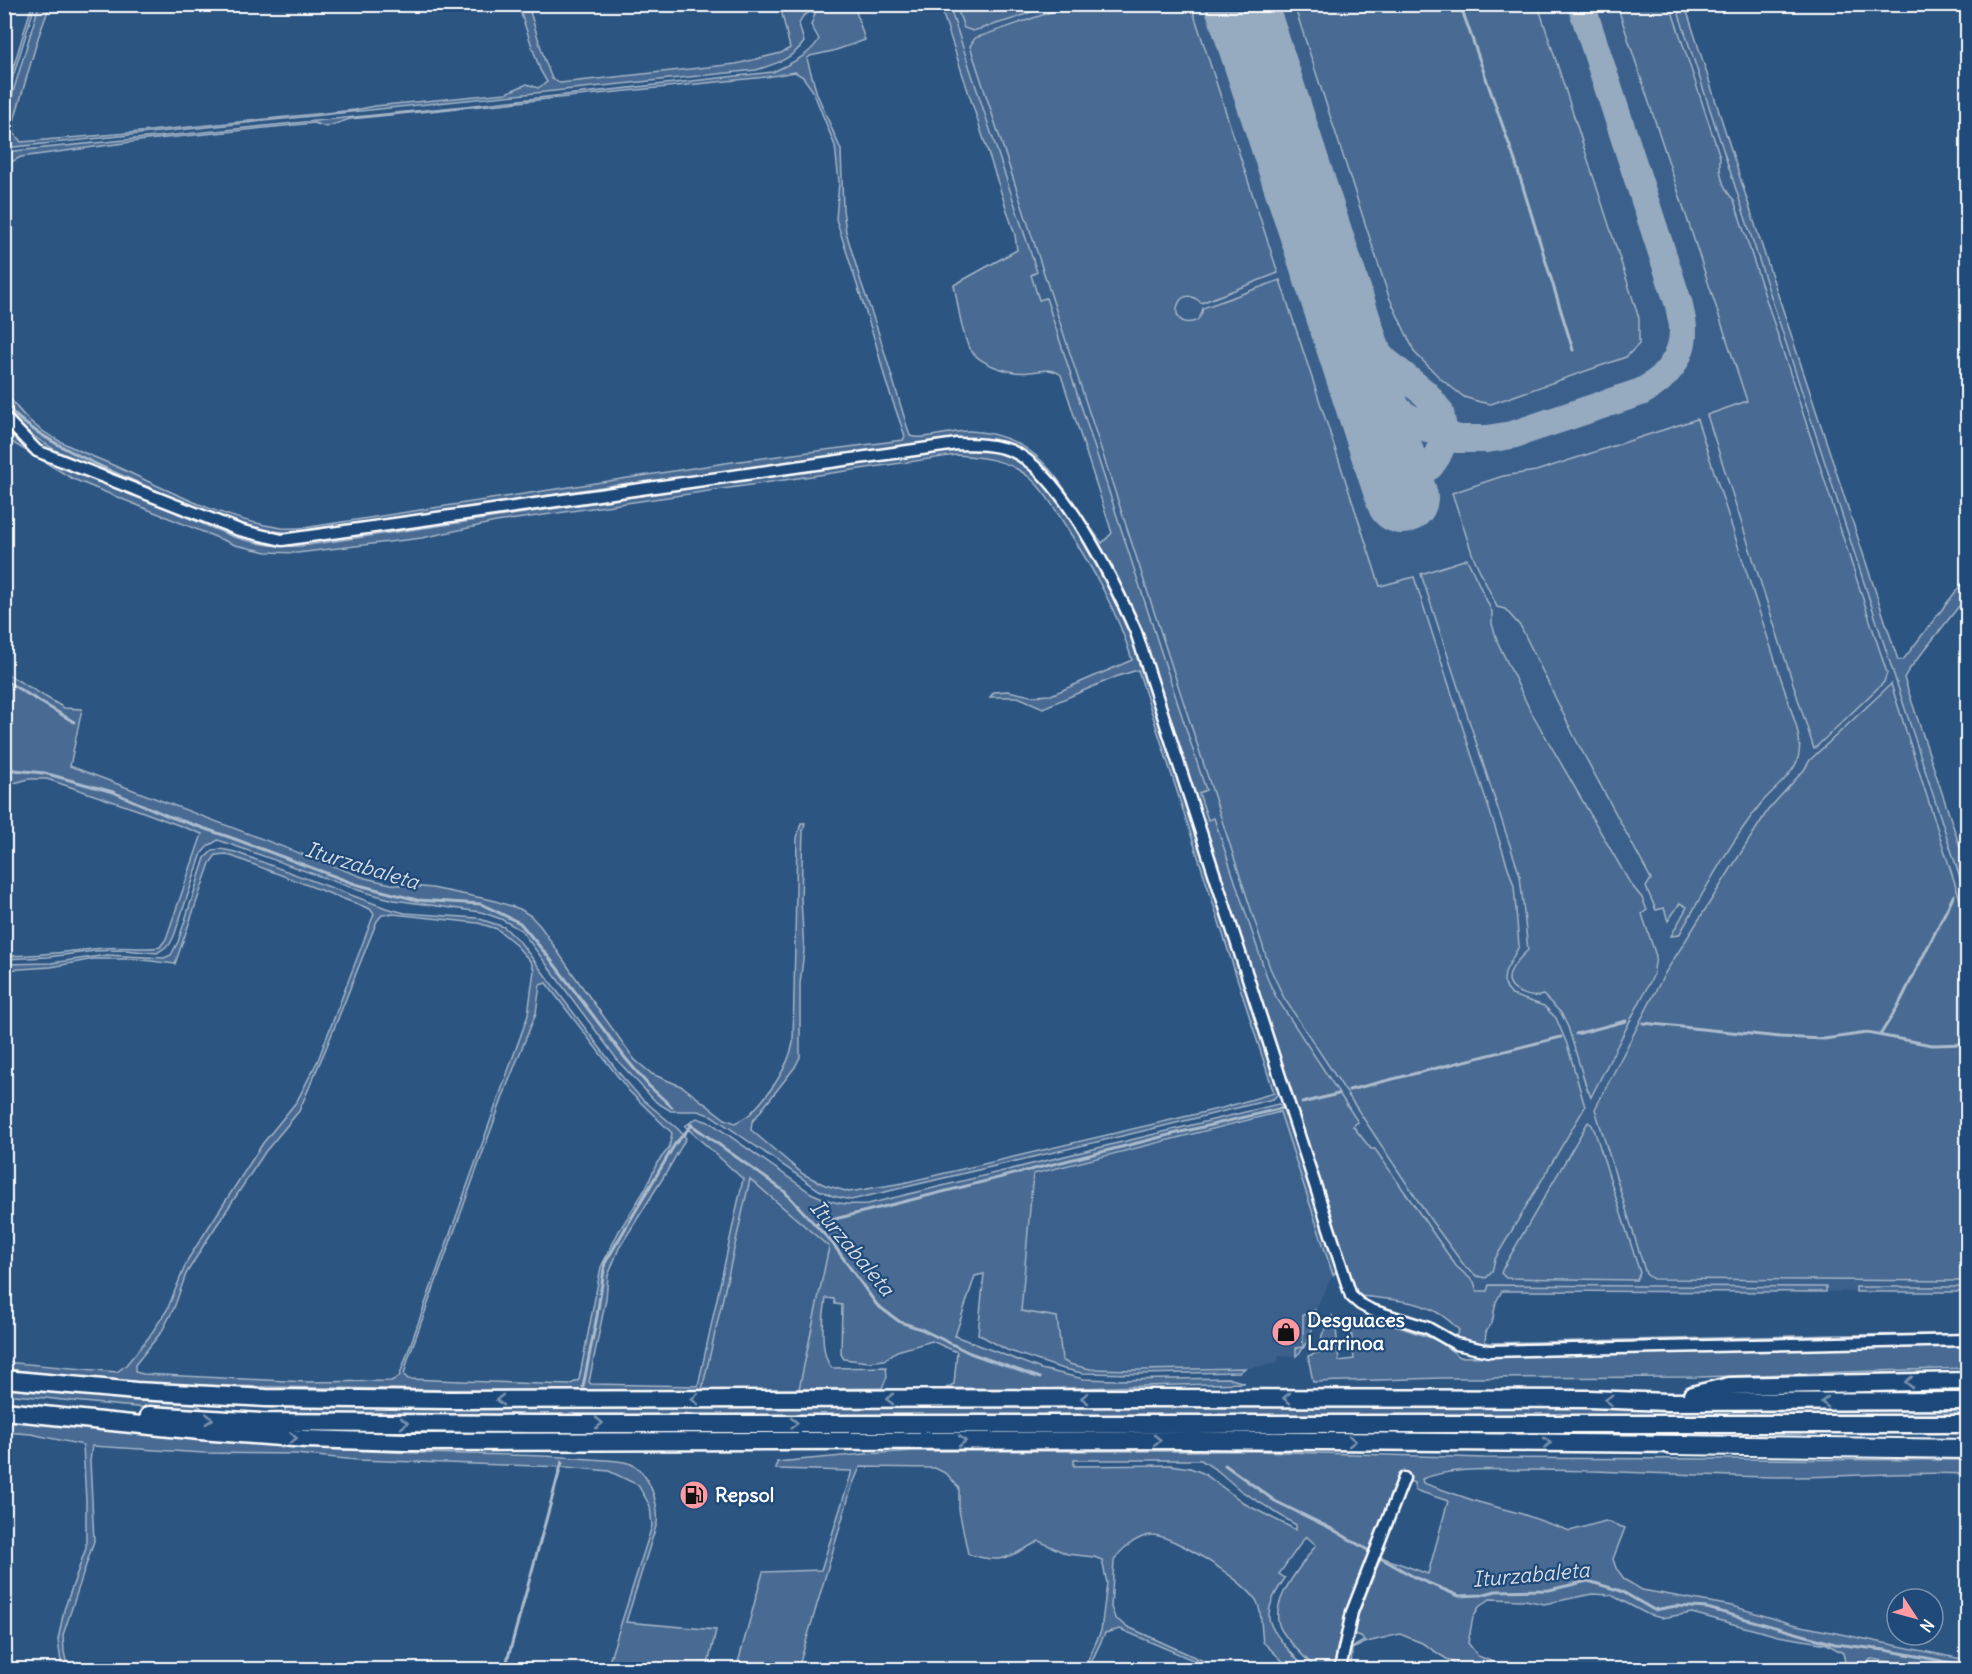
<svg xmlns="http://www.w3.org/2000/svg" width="1972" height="1674" font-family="Delius,sans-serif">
  <rect width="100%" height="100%" fill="#2c5582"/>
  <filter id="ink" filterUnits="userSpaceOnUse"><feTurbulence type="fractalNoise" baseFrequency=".0167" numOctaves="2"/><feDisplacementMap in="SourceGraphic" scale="12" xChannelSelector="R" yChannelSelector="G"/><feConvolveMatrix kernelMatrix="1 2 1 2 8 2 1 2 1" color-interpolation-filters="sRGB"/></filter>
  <g filter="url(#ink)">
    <g fill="#3b618b">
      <path d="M943 5H1682L1967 883V1292L1483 1291 1359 1288Z"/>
      <path d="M1280 1112 1333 1275 1315 1310 1303 1316V1348H1296V1356H1279L1278 1363 1237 1370 1090 1369 1069 1364 1062 1360 1021 1311 1033 1174Z"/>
      <path d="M749 1179 829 1246 799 1389 702 1390Z"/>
    </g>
    <g fill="#486b92" stroke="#a4b5c8" stroke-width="1.5" fill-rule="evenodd">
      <path d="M1050 4 1016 18 973 31 964 28 956 5Z"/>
      <path d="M32 5H35L5 103V95Z"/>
      <path d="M39 5H50L38 38 14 121V133L21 142 140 132 355 110 375 106 506 93 527 84 538 88 547 82 540 70 518 5H528L544 58 552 79 560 83 736 64 781 53 790 48 780 5H854L865 40 833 51 810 56 807 59 817 94 841 150 843 209 846 232 861 282 878 331 910 436C921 441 954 430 970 431 1047 436 1061 491 1102 543L1112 533 1061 375C1052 367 1041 371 1030 372 1011 375 974 364 967 343 960 325 958 304 954 285L1017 250 1015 235 940 5H949L1037 272 1031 275 1039 300 1046 298 1206 790 1199 793 1208 820 1214 818 1268 980 1276 997 1358 1122 1353 1126 1371 1149H1375L1456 1266 1474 1282 1477 1291H1487L1489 1285 1826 1287V1292L1502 1291 1496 1302 1492 1323 1486 1332 1485 1342 1491 1343 1838 1335 1967 1334V1336L1489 1346 1462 1341 1456 1336 1459 1330C1430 1299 1401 1301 1361 1296L1356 1290 1158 681C1147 649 1136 616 1121 586 1107 557 1090 530 1071 503 1056 482 1040 460 1016 448 998 439 978 438 958 438L297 536C246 534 203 514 156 494 123 479 89 465 55 450 41 442 8 420 5 404 4 399 5 393 4 389 11 400 19 412 30 421 51 441 88 454 115 466 168 490 223 520 282 528 291 529 301 528 310 527L732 462 903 440 905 436 886 382 876 344 836 219 839 182 835 146 813 91 803 77 795 72 766 77 350 119 326 127 314 123 146 140 21 157 11 162 5 172V152L475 105 773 72C789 64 811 55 819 39L811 25 815 14 810 12 803 16 799 24 804 42C792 59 776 64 756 70L14 147 5 146V119Z"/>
      <path d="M1056 5H1191L1278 273 1201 303C1178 279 1165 327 1192 322 1200 321 1202 314 1203 308L1280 280 1380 586 1414 577 1514 886 1519 946 1505 972 1504 981 1507 989 1512 995 1544 1006 1556 1018 1567 1044 1585 1107 1495 1259 1492 1272 1486 1278 1477 1276 1466 1268 1430 1219 1284 998 1270 968 970 46 975 38 1057 10Z"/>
      <path d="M1294 5H1538L1639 318V344L1626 357 1491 404 1480 402 1464 397 1441 379 1415 353 1389 297Z"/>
      <path d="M1617 5H1670L1720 157C1719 173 1722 188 1734 200L1887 673 1884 682 1814 749 1707 415 1747 401Z"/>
      <path d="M1676 5H1685L1759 237 1898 660H1903L1967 577V596L1908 671 1904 678 1959 844 1961 848 1967 844V858L1964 861 1967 873V899Z"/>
      <path d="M1697 419 1796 725C1799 737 1802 748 1797 761 1790 779 1770 791 1759 806 1728 846 1704 892 1679 935L1671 936 1687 907 1680 903 1668 921 1664 908 1656 910 1646 887 1651 879 1575 738 1521 627 1505 609 1497 607 1473 556 1452 493 1503 476 1536 471Z"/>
      <path d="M4 428 12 430 51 460 231 536C255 544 276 547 301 546L967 448C986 450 1003 451 1020 461 1042 475 1054 495 1068 516 1095 559 1117 604 1137 651L1280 1092 1273 1099 1160 1127 851 1200 833 1196 819 1190 712 1116 698 1111H671L656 1102 619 1062 521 930 501 919 481 912 394 900 364 892 218 840 208 846 202 853 174 936 170 944 157 953 124 950 95 951 48 957 5 959V956C38 956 70 951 104 948 123 946 142 950 160 947L166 939 202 834 138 810 47 779H28L5 786 4 672 64 708 82 709 70 766 365 878 391 884 432 888 492 900 520 909 531 916 541 927 573 974 635 1060 652 1074 683 1087 725 1119 735 1123C740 1120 747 1117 751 1113 769 1095 788 1068 793 1043L797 838 801 823H805L803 830 801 899 804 951 800 984V1057L795 1067 752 1122 751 1130 803 1174 825 1185 849 1192 903 1183 1222 1108 1274 1093 1138 670 1118 676 1043 708 1018 697H990L994 692 1008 691 1031 696 1051 695 1132 660C1118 612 1092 567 1065 525 1055 509 1044 490 1029 477 1008 460 983 457 956 455L496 522 422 538 297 553 267 552 235 545 73 479 5 438Z"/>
      <path d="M1467 559 1492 612V624L1498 643 1529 708 1630 883 1642 898 1647 910 1642 914 1656 956 1653 976 1591 1097 1586 1086 1568 1027 1561 1013 1543 995C1533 999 1508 993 1509 978 1510 967 1521 957 1528 950L1520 876 1421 574Z"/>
      <path d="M1891 684 1967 921V1281L1653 1279 1646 1274 1595 1109 1665 973 1768 810 1804 770 1810 760Z"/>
      <path d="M221 849 235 852 386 908 405 913 477 918 504 927 520 942 619 1073 641 1098 678 1129 686 1138 666 1173 619 1248 608 1276 606 1299 589 1382 591 1384 698 1386 743 1179 685 1126 697 1118 711 1123 811 1193C834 1204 843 1205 868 1204L1278 1104 1285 1106 1338 1270 1333 1275 1280 1112 1033 1174 1021 1311 1057 1317 1062 1360 1069 1364 1090 1369 1138 1370 1245 1368 1240 1372 1139 1374 1082 1373 1060 1368 1007 1350 978 1334 984 1274 975 1276 955 1336 1041 1369 1084 1379 1115 1380 1228 1378 1245 1383 1044 1389 946 1388 954 1384 957 1352 932 1341 897 1351 884 1360 869 1362 844 1359 841 1354 842 1305 835 1304 834 1299 826 1298C823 1315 819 1355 832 1368L886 1367 887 1377 882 1388 799 1389 829 1247 750 1179 702 1390 509 1391 219 1386 114 1381 5 1369V1362L117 1372 126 1365 149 1337 167 1310 188 1259 263 1143 297 1101 318 1060 374 914 370 909 226 854 216 855 210 863 175 964 135 959H94L51 967 5 970V964L51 963 107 955 164 958 171 955 178 942 205 858 213 850ZM393 914 478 923 497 929 512 941 531 962 534 970 528 1015 399 1377 391 1381 306 1382 143 1374 135 1372V1365L162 1331 174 1308 186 1274 205 1243 265 1152 299 1111 327 1046 377 921 382 915ZM546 983 629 1091 672 1133 669 1148 657 1163 646 1188 619 1231 601 1267 579 1380 569 1385 408 1379 404 1375 408 1359 508 1083 536 1013 540 985Z"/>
      <path d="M1588 1122 1592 1125 1595 1132 1640 1273 1636 1280 1506 1278 1501 1273 1503 1268Z"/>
      <rect x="1856" y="1287" width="111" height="5"/>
      <path d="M1315 1310C1314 1327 1310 1344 1296 1356V1348L1303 1347V1315Z"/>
      <path d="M1332 1316 1336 1328 1339 1361 1354 1359 1351 1327 1361 1320 1372 1318 1437 1340 1460 1357 1967 1346V1368L1699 1377 1443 1378 1313 1382 1308 1356 1320 1352 1322 1335Z"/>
      <path d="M5 1386 182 1403 196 1404 201 1407 200 1410C134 1409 69 1400 5 1394Z"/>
      <path d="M331 1406 1968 1407 1967 1417 285 1414V1407Z"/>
      <path d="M4 1419C133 1433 261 1447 390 1452 457 1455 524 1453 591 1459 601 1460 623 1460 631 1464 650 1473 659 1505 657 1523L626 1622 716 1630 707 1669 608 1665 652 1526 650 1506 638 1485 609 1471 565 1467 358 1460 295 1454 204 1453 92 1446 90 1461 94 1541 63 1635 64 1652 68 1669H62L58 1640 64 1610 86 1548V1501L83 1445 31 1434 5 1432Z"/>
      <path d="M914 1451H1256L1484 1458 1967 1460V1474C1908 1471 1849 1477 1790 1477 1703 1477 1617 1470 1530 1470 1494 1470 1455 1466 1422 1479L1423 1483 1478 1502 1522 1514 1570 1531 1605 1521 1625 1528 1613 1559 1616 1568 1625 1580 1642 1590 1732 1606 1792 1624 1967 1660V1669H1942L1871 1659 1859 1669H1843L1845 1662 1843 1653 1827 1644 1778 1636 1692 1613 1661 1618 1647 1614 1611 1595 1592 1594 1544 1604 1525 1600 1490 1599 1479 1607 1473 1617 1468 1643 1478 1656 1511 1669H1462L1422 1643 1400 1634 1367 1642 1352 1649 1351 1669H1347C1345 1650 1347 1650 1364 1641L1361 1636 1351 1633 1381 1557 1428 1574 1448 1501 1415 1490 1414 1483 1400 1476 1366 1562 1342 1628 1336 1653 1338 1669H1316C1305 1657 1291 1645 1282 1631 1265 1605 1302 1565 1316 1545L1306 1536 1279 1574 1285 1578C1277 1590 1268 1604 1269 1618 1270 1632 1297 1659 1306 1669L1292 1670 1263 1642C1261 1630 1262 1615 1258 1604 1252 1585 1171 1533 1151 1535 1138 1536 1119 1550 1114 1561L1111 1607 1115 1618 1128 1627 1221 1669H1214L1120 1629 1105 1633 1088 1669H1084L1101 1631 1107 1583 1102 1560 1094 1557 1067 1554 1039 1541C1009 1557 1003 1565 968 1554L959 1510V1488L947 1474 935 1468 860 1467 852 1486 798 1669 736 1670 763 1572 821 1570 852 1471 776 1469 777 1462 865 1454ZM1074 1460H1201L1218 1471 1241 1491 1296 1525V1530L1247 1505 1203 1473 1190 1468 1170 1465 1074 1466Z"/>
    </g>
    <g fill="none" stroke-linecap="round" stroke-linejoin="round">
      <g stroke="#acbcce" stroke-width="3">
        <path d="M1460 4 1515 161 1573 350"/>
        <path d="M4 401C22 439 156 490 198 509"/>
        <path d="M207 512 252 528"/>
        <path d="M442 512 633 483"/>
        <path d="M264 531 286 533H299"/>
        <path d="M4 680 74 722"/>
        <path d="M4 769 44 773 113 792 168 816 232 838 355 884 417 900 481 904 520 923 551 960 626 1059 649 1086 672 1107"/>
        <path d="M1643 1023 1780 1037 1824 1039 1867 1033 1932 1045 1968 1044"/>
        <path d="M1576 1034 1626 1021"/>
        <path d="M1880 1035 1897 1008 1954 895"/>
        <path d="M1349 1090 1561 1037"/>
        <path d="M1302 1103 1338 1094"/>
        <path d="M690 1124 784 1191 833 1244 877 1305 900 1322 921 1329 970 1353 1040 1378"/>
        <path d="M815 1224 1173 1134 1283 1108"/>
        <path d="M583 1387 597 1316 605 1263 675 1144 692 1125"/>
        <path d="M1225 1465 1275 1501 1332 1529 1371 1552"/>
        <path d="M1377 1556 1414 1577 1459 1596 1481 1595 1496 1591 1549 1590 1588 1581 1621 1591 1654 1610 1676 1606 1707 1608 1835 1644 1885 1650 1968 1666"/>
        <path d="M506 1665 562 1462"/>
      </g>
      <g stroke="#96aac0" stroke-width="28">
        <path d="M1335 294 1360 441 1380 477 1387 480 1410 478 1430 466 1437 456 1442 445 1444 434 1440 412 1426 394 1347 330"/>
        <path d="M1359 367 1378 392 1403 414 1425 427 1458 439H1487L1512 435 1641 392C1665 380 1684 357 1683 329 1683 321 1680 313 1679 305L1581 4"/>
      </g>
      <path stroke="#96aac0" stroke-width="72" d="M1241 4 1402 498"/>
      <g stroke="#fff" stroke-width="15">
        <g id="minor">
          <path d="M4 417 37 451 239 530 282 540 957 444C975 444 994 444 1012 451 1062 473 1114 582 1136 632L1351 1296 1360 1304 1371 1310 1428 1328 1456 1344 1489 1351 1968 1340"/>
          <path d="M1342 1670 1341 1664 1352 1612 1404 1478"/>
        </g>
      </g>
      <g stroke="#fff" stroke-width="21">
        <g id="trunk">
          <path d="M4 1379 136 1391 266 1398 450 1400 1143 1398 1590 1399 1667 1402 1968 1401"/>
          <path d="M1692 1395 1729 1386 1968 1381"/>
          <path d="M4 1411 200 1431 306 1439 405 1442 1197 1440 1685 1444"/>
          <path d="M149 1415 261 1422 532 1424H1968"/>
        </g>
      </g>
      <g stroke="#fff" stroke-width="22">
        <path id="motorway" d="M1671 1445 1968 1449"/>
      </g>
      <use href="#minor" stroke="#1f4a7a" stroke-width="10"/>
      <use href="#trunk" stroke="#1f4a7a" stroke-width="16"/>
      <use href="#motorway" stroke="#1f4a7a" stroke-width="18"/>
    </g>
    <defs><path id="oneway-chevron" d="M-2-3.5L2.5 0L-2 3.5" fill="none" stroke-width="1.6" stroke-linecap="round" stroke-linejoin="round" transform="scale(1.5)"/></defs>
    <g stroke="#7992af">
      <use href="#oneway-chevron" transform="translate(1909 1382) rotate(180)"/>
      <use href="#oneway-chevron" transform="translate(1085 1398) rotate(180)"/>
      <use href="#oneway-chevron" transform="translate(1287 1398) rotate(-180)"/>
      <use href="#oneway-chevron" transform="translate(695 1399) rotate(180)"/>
      <use href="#oneway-chevron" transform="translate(890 1399) rotate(180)"/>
      <use href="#oneway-chevron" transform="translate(500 1400) rotate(180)"/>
      <use href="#oneway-chevron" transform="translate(1609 1400) rotate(-178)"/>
      <use href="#oneway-chevron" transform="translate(1825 1402) rotate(180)"/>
      <use href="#oneway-chevron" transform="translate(209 1419) rotate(3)"/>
      <use href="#oneway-chevron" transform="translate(404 1423)"/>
      <use href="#oneway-chevron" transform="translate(599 1423)"/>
      <use href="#oneway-chevron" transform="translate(794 1423)"/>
      <use href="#oneway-chevron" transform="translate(293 1438) rotate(4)"/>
      <use href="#oneway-chevron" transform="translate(1157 1440)"/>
      <use href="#oneway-chevron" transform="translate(962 1441)"/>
      <use href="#oneway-chevron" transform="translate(1352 1441)"/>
      <use href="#oneway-chevron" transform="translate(1547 1443) rotate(1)"/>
    </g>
  </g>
  <defs>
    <g id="shop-disc" transform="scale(1.5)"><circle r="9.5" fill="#ff9aa2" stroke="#1f4a7a"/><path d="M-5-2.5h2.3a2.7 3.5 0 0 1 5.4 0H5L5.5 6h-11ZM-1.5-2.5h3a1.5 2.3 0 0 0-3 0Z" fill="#111"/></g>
    <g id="fuel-disc" transform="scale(1.5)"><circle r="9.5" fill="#ff9aa2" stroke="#1f4a7a"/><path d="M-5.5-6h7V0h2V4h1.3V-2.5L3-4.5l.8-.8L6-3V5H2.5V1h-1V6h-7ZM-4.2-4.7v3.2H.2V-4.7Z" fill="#111"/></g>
  </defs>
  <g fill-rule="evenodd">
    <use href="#shop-disc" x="1286" y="1332"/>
    <use href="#fuel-disc" x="694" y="1495"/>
  </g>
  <g text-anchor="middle" stroke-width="4.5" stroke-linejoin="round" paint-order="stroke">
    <g font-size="20" font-weight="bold" fill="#fff" stroke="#1f4a7a" text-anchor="start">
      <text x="1307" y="1327">Desguaces<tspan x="1307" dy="23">Larrinoa</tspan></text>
      <text x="715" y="1502">Repsol</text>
    </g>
    <g font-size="21" font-style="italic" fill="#d5dde6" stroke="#1f4a7a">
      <text transform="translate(362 866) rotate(17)" y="7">Iturzabaleta</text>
      <text transform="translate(852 1248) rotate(50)" y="7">Iturzabaleta</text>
      <text transform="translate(1531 1575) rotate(-5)" y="7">Iturzabaleta</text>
    </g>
  </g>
  <rect width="1972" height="1674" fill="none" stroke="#1f4a7a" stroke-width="24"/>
  <rect x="12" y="12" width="1948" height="1650" fill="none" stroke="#fff" stroke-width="2" filter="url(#ink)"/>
  <g transform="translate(1915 1617) rotate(126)"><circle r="28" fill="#1f4a7a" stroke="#7992af" stroke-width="1.5"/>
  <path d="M0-4.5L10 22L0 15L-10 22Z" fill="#ff9aa2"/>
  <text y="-9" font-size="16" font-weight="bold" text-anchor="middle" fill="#ffffff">N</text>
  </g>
</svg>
